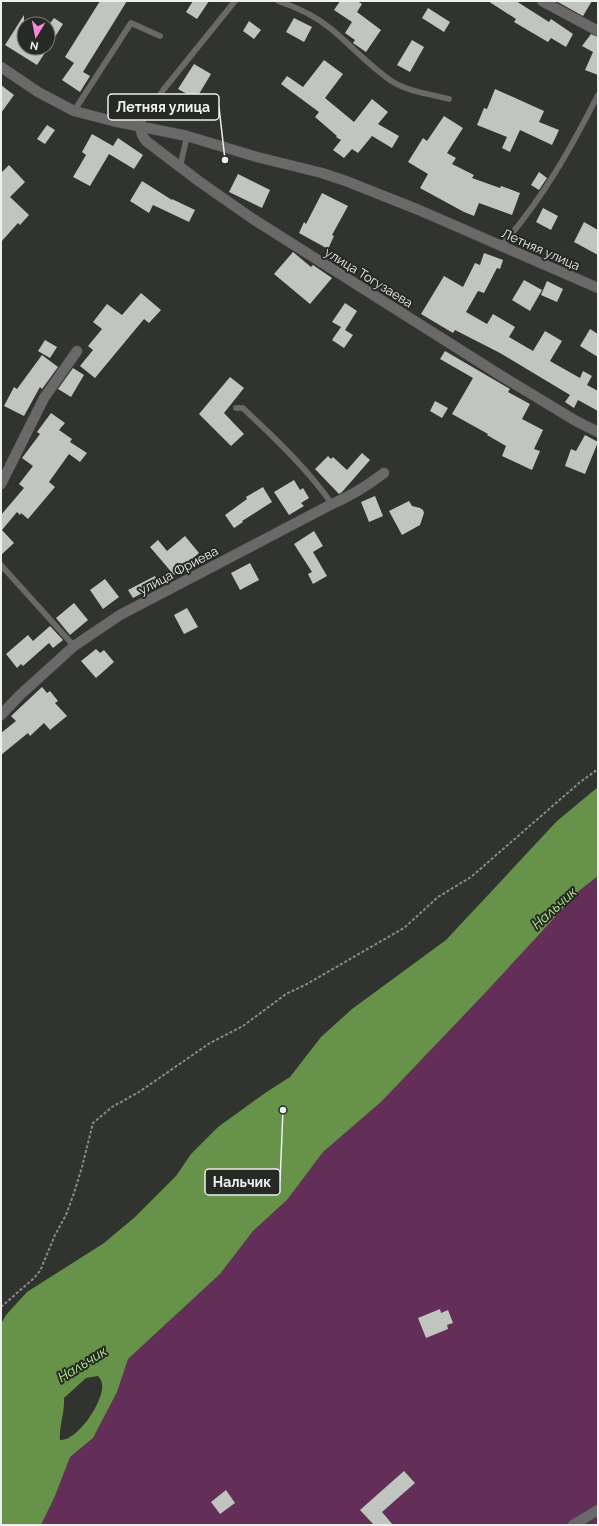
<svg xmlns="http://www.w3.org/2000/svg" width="599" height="1526" font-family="Raleway,sans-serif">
  <rect width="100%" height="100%" fill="#30332e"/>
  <path fill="#632e57" d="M598 876V1525H41L55 1496 70 1456 93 1438 117 1392 128 1359 220 1274 253 1231 287 1200 323 1152 381 1102 580 890Z"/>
  <path fill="#679249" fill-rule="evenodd" d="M598 787V876L580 890 485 993 381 1102 323 1152 287 1200 253 1231 220 1274 128 1359 117 1392 93 1438 70 1457 55 1496 41 1525H1V1324L6 1315 27 1292 104 1243 135 1217 176 1176 191 1154 218 1127 265 1093 290 1077 321 1037 352 1009 446 940 557 821ZM98 1376C100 1379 102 1381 102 1384 105 1400 77 1442 60 1440 59 1425 65 1412 64 1398L86 1378Z"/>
  <g fill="#c1c5bf">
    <path d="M100 1H127L83 72 90 76 80 92 62 80 74 63 65 57Z"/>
    <path d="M193 1H209L197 19 186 12Z"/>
    <path d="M340 1H357L362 4 357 12 381 30 366 52 353 43 355 40 345 33 352 22 334 10Z"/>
    <path d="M488 1H516L549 22 551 19 573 34 566 47 551 38 548 42 514 22 516 19Z"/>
    <path d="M556 1H592L583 16Z"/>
    <path d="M428 8 450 22 444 32 422 18Z"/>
    <path d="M24 15V48H48L37 65 5 45Z"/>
    <path d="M54 18 63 24 48 48V26Z"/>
    <path d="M294 18 312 27 304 42 286 32Z"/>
    <path d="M249 21 261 30 254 39 243 31Z"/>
    <path d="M591 34 598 37V75L585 70 593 52 582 46Z"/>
    <path d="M412 40 424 47 410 72 397 65Z"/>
    <path d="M324 60 343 74 325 98 354 122 372 99 388 112 378 124 399 136 392 148 372 136 358 153 352 149 344 158 333 150 341 140 336 137 337 136 315 117 319 112 281 84 287 76 303 87Z"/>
    <path d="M194 64 211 74 196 99 178 89Z"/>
    <path d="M1 85 14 95 1 113Z"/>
    <path d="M495 89 544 111 539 122 559 130 552 145 520 130 510 152 502 148 507 137 477 125 484 108 487 109Z"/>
    <path d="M444 116 463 128 447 153 456 158 452 164 474 175 472 178 500 188 501 186 520 193 512 215 479 203 474 216 464 212 420 188 428 174 408 162 423 138 427 141Z"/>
    <path d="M47 125 55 130 45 144 37 139Z"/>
    <path d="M92 134 113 146 118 138 143 155 134 169 109 154 90 186 73 177 86 155 82 152Z"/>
    <path d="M9 165 25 182 10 197 29 215 20 225 18 223 1 242V173Z"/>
    <path d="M539 172 547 178 539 190 531 185Z"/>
    <path d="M238 174 270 190 262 208 229 192Z"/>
    <path d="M142 181 172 200V199L195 210 189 222 153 205 149 213 130 201Z"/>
    <path d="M322 193 348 206 332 235 334 236 328 249 299 233 304 222 306 224Z"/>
    <path d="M543 208 558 216 551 230 536 222Z"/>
    <path d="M584 222 598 230V255L574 242Z"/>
    <path d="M293 252 311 267 313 265 332 278 310 304 274 274Z"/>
    <path d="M484 253 503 260 500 269 497 268 484 293 478 291 466 312 487 324 493 314 515 327 509 337 533 351 545 331 562 341 550 361 580 378 583 371 592 376 587 385 598 391V411L578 400 574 408 565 402 570 395 500 353 455 330 453 333 421 314 444 276 463 287 475 263 480 265Z"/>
    <path d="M524 280 542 290 530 311 512 300Z"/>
    <path d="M547 281 563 289 557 302 541 295Z"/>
    <path d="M141 293 161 310 149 323 144 319 95 378 80 366 93 350 88 346 102 329 93 322 107 304 122 315Z"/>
    <path d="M345 303 357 311 345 330 342 328 353 335 344 348 332 340 341 327 332 322Z"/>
    <path d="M590 329 598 334V357L580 346Z"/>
    <path d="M45 340 57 347 50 358 38 351Z"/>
    <path d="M445 351 510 389 508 392 530 404 522 419 543 430 534 449 540 451 532 470 502 456 506 446 487 435 488 434 452 414 473 378 440 359Z"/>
    <path d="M42 355 58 367 42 389 40 387 24 416 4 406 14 387 17 389Z"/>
    <path d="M73 368 84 375 71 397 58 389Z"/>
    <path d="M230 377 244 388 224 413 244 434 231 446 199 414Z"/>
    <path d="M435 401 448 408 442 418 430 411Z"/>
    <path d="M51 413 65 423 59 430 72 439 70 442 87 453 80 462 69 454 49 482 55 487 28 519 21 513 20 515 17 512 2 530 14 543 1 555V515L24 488 19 484 33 466 22 458 40 434 37 432Z"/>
    <path d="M585 435 598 442 585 474 565 466 571 449 576 451Z"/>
    <path d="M362 453 370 460 342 492 339 494 315 469 328 456 331 459 333 457 347 470Z"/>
    <path d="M294 480 300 490 303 488 309 498 301 503 304 506 289 515 274 492Z"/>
    <path d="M263 487 272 502 242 521 243 522 234 528 225 515 247 499 246 497Z"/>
    <path d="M375 496 383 516 369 522 361 502Z"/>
    <path d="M409 501 412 506 420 508 423 510 424 513 420 525 402 535 389 511Z"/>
    <path d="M314 531 323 546 313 552 327 576 313 584 308 574 312 572 294 544Z"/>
    <path d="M185 536 199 553 174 575 150 547 158 540 167 551Z"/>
    <path d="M250 563 259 580 240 590 231 573Z"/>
    <path d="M155 576 159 584 133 598 128 590Z"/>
    <path d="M105 579 119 597 103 609 90 590Z"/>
    <path d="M74 603 88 620 70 635 56 618Z"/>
    <path d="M187 608 198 627 184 634 174 615Z"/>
    <path d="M50 626 63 640 53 648 49 643 23 666 21 664 17 668 6 654 28 635 33 641Z"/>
    <path d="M96 649 100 653 104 650 114 662 96 678 81 661Z"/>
    <path d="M42 687 47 693 50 691 58 701 55 703 67 716 50 730 44 723 30 736 28 733 1 755V733L16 721 11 716Z"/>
    <path d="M440 1309 441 1313 448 1310 453 1323 447 1325 448 1329 426 1338 418 1318Z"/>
    <path d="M404 1471 415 1483 382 1512 393 1525H374L360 1510Z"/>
    <path d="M226 1490 235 1503 220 1514 211 1502Z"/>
  </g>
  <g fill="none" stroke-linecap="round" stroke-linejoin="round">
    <g stroke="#4e514c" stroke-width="6">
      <g id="service">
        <path d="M278 1C296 7 315 16 330 28 351 45 370 67 393 82 409 92 431 94 449 99"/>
        <path d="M74 111 131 23 160 36"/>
        <path d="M140 127 148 111 164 89 235 1"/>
        <path d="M180 167 187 136"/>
        <path d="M502 245C542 200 571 148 598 95"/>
        <path d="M236 408H243L248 413C278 441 308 470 332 504"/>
        <path d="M1 565 74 646"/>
      </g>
    </g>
    <g stroke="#4e514c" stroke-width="11">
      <g id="minor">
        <path d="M542 1 598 31"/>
        <path d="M1 67 38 92 74 111 113 121 187 136 257 157 322 173 346 181 419 210 598 288"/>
        <path d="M140 127 142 135 146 141 200 182 253 219 500 375 576 421 598 432"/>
        <path d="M1 484 44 398 77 351"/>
        <path d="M1 715 20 695 74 646 120 615 332 504C351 496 367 486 384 473"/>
        <path d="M573 1525 598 1510"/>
      </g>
    </g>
    <path stroke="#888b86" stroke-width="2" stroke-dasharray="3 2" stroke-linecap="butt" d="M1 1307 33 1279 40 1271 55 1235 66 1215 74 1193 82 1167 93 1123 112 1107 139 1092 210 1043 243 1026 286 994 307 984 404 928 438 897 471 877 579 783 598 769"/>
    <use href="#service" stroke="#6b686a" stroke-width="5.5"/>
    <use href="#minor" stroke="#6b686a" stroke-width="10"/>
  </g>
  <g text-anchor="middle" stroke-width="4" stroke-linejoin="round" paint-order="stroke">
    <g font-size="13" fill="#edf0ec" stroke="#262924">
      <text transform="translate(541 249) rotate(24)" y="5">Летняя улица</text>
      <text transform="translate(369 277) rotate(32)" y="5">улица Тогузаева</text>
      <text transform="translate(178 570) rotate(-28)" y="5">улица Фриева</text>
    </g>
    <g font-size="14" font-style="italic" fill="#b4f08c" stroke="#262924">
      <text transform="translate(554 908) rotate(-42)" y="5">Нальчик</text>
      <text transform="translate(82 1364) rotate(-32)" y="5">Нальчик</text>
    </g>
  </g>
  <path fill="none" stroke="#edf0ec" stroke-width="1.5" d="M225 160L219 107M283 1110L280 1182"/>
  <g fill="#edf0ec" stroke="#262924" stroke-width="1.5">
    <circle cx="225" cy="160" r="4"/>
    <circle cx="283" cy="1110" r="4"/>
  </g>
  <g fill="#262924" stroke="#edf0ec" stroke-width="1.5">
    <rect x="108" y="94" width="111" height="26" rx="4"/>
    <rect x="205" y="1169" width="75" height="26" rx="4"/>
  </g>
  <g font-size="14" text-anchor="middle" font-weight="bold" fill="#edf0ec">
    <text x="163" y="112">Летняя улица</text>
    <text x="242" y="1187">Нальчик</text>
  </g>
  <rect width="599" height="1526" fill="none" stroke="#edf0ec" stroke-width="4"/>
  <g transform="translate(36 36) rotate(190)"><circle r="19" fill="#262924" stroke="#767974"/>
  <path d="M0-3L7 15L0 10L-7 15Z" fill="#fd86e1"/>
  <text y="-6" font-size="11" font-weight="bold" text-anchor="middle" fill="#edf0ec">N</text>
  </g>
</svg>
